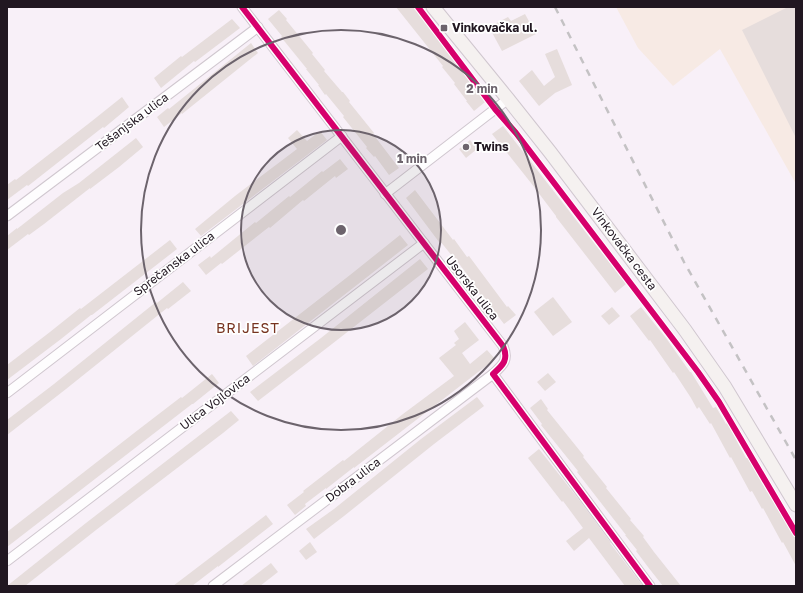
<svg xmlns="http://www.w3.org/2000/svg" width="803" height="593" font-family="'Golos Text',sans-serif">
  <rect width="100%" height="100%" fill="#f8f0f8"/>
  <path fill="#f7eae4" d="M616 7H796V184L720 49 673 86 638 48Z"/>
  <g fill="#e6dddc">
    <path d="M396 7H414L448 50 447 51 473 84 472 85 485 102 474 111 466 101H467L454 84 455 83 442 67 443 66Z"/>
    <path d="M788 7H796V138L742 30Z"/>
    <path d="M279 10 287 19 286 20 313 53 312 54 325 70 324 71 342 92H343L350 101 349 102 374 133 373 134 399 168 389 175 375 156 374 157 366 148 367 147 343 117 344 116 326 94 325 95 318 85H319L306 69H307L281 37 282 36 268 19Z"/>
    <path d="M525 14 536 34 502 51 489 27 508 17 511 21Z"/>
    <path d="M232 19 240 28 195 62 194 61 161 88 154 78 181 56 182 57Z"/>
    <path d="M251 43 258 53 182 114V113L164 127 157 117 168 108 169 109Z"/>
    <path d="M557 49 572 85 555 93 539 106 519 81 532 70 544 86 555 77 545 54Z"/>
    <path d="M122 97 129 107 104 128 103 127 28 186 27 185 7 200V185L15 179 16 180 92 121Z"/>
    <path d="M503 126 626 284 615 293 556 217V216L531 183 492 134Z"/>
    <path d="M297 130 307 141 320 131 327 140 201 236 195 229 235 196 297 149 288 138Z"/>
    <path d="M136 138 143 147 119 167 90 189V188L44 224 29 235 28 234 7 250V236L17 228V229L63 193 79 183Z"/>
    <path d="M470 140 477 149 466 158 459 149Z"/>
    <path d="M340 159 348 169 336 178 335 176 304 201 303 200 270 228 269 227 222 264 221 263 206 275 198 265 210 256 211 258 255 222 256 223 289 196 290 197 322 171 323 172Z"/>
    <path d="M415 190 453 240 454 239 467 257 469 256 507 307 508 306 516 315 504 324 491 307 490 308 483 299V298L471 282 472 281 454 257H453L440 241 439 242 406 198Z"/>
    <path d="M400 235 408 245 362 281 253 366 246 356 350 275Z"/>
    <path d="M170 240 177 249 92 315H91L61 339 7 380V365L50 332 80 308 81 309Z"/>
    <path d="M420 259 428 269 332 344 258 401 250 392 321 338Z"/>
    <path d="M183 282 191 291 168 309 167 308 66 389 7 435V420L54 384 156 302 157 303Z"/>
    <path d="M553 297 572 322 553 336 534 312Z"/>
    <path d="M612 307 620 316 609 325 601 316Z"/>
    <path d="M641 307 666 338 690 372H691L713 408 716 407 726 424 727 423 746 458H748L767 492H768L778 509 780 508 796 539V566L783 542 782 543 763 508 762 509 752 491 750 492 731 457 730 458 711 423 710 424 699 407 697 409 691 398 674 372 673 373 650 340 649 341 630 316Z"/>
    <path d="M465 322 479 340 462 353 470 364 487 350 495 359 354 468V467L326 489V488L305 504 306 506 295 515 287 505 304 492 303 491 343 460 344 461 403 414 454 376 439 358 456 345 454 343 459 339 454 331Z"/>
    <path d="M548 373 556 382 545 391 537 382Z"/>
    <path d="M212 374 219 383 193 404H192L148 438 7 547V532L138 430 181 397 182 398Z"/>
    <path d="M477 397 484 406 434 444 344 516 314 539 306 529 334 509 421 439Z"/>
    <path d="M541 399 548 409 547 410 584 456 583 457 607 487 606 488 631 519 630 520 644 536 643 537 654 552 681 586H663L648 567 636 551 637 550 625 535H626L577 472 578 471 541 425 542 424 530 408Z"/>
    <path d="M231 411 239 420 223 433 96 530 25 586H7L86 523Z"/>
    <path d="M539 449 580 501 611 543H610L643 586H625L589 538 574 551 566 541 583 528 563 501 562 502 528 458Z"/>
    <path d="M266 515 273 524 218 567V566L192 586H173Z"/>
    <path d="M310 542 317 552 306 560 299 551Z"/>
    <path d="M271 563 278 572 260 586H241Z"/>
  </g>
  <g fill="none" stroke-linecap="round" stroke-linejoin="round">
    <g stroke="#d0c7cf" stroke-width="11">
      <g id="street">
        <path d="M242 7 503 346C509 360 503 365 493 374L650 586"/>
        <path d="M385 194 508 99"/>
        <path d="M7 216 258 27"/>
        <path d="M7 393 342 136"/>
        <path d="M7 561 424 243"/>
        <path d="M213 586 493 374"/>
      </g>
    </g>
    <g stroke="#d0c7cf" stroke-width="15">
      <path id="secondary" d="M433 7 508 99 550 152 685 330 725 387 796 505"/>
    </g>
    <use href="#street" stroke="#fefdfe" stroke-width="9"/>
    <use href="#secondary" stroke="#f5f1f0" stroke-width="13"/>
    <path stroke="#c4c2c4" stroke-width="2.5" stroke-dasharray="7 7" stroke-linecap="butt" d="M555 7 684 262 796 460"/>
    <g stroke="#fff" stroke-width="8">
      <g id="cycleway">
        <path d="M242 7 503 346C509 360 503 365 493 374L650 586"/>
        <path d="M418 7 495 109 516 133 698 372 719 402 796 533"/>
      </g>
    </g>
    <use href="#cycleway" stroke="#d6006c" stroke-width="6"/>
  </g>
  <circle cx="341" cy="230" r="100" fill="#6c636c" fill-opacity=".12"/>
  <g fill="none" stroke="#6c636c" stroke-width="2">
    <circle cx="341" cy="230" r="100"/>
    <circle cx="341" cy="230" r="200"/>
  </g>
  <g fill="#6c636c" stroke="#fff" stroke-width="1.5">
    <rect x="440" y="24" width="8" height="8" rx="2"/>
    <circle cx="466" cy="147" r="4"/>
  </g>
  <g text-anchor="middle" stroke-width="3.5" stroke-linejoin="round" paint-order="stroke">
    <g font-size="12" font-weight="bold" fill="#211721" stroke="#fff" text-anchor="start">
      <text x="452" y="32">Vinkovačka ul.</text>
      <text x="474" y="151">Twins</text>
    </g>
    <g font-size="12" fill="#211721" stroke="#fff">
      <text transform="translate(132 122) rotate(-37)" y="4">Tešanjska ulica</text>
      <text transform="translate(624 249) rotate(53)" y="4">Vinkovačka cesta</text>
      <text transform="translate(174 264) rotate(-37)" y="4">Sprečanska ulica</text>
      <text transform="translate(472 288) rotate(52)" y="4">Usorska ulica</text>
      <text transform="translate(215 402) rotate(-37)" y="4">Ulica Vojlovica</text>
      <text transform="translate(353 480) rotate(-37)" y="4">Dobra ulica</text>
    </g>
    <g font-size="14" letter-spacing="1" fill="#773320" stroke="#fff">
      <text x="248" y="333">BRIJEST</text>
    </g>
  </g>
  <circle cx="341" cy="230" r="6" fill="#6c636c" stroke="#fff" stroke-width="2"/>
  <g font-size="12" text-anchor="middle" font-weight="bold" fill="#6c636c" stroke="#fff" stroke-width="3.5" stroke-linejoin="round" paint-order="stroke">
    <text x="482" y="93">2 min</text>
    <text x="412" y="163">1 min</text>
  </g>
  <rect width="803" height="593" fill="none" stroke="#211721" stroke-width="16"/>
</svg>
